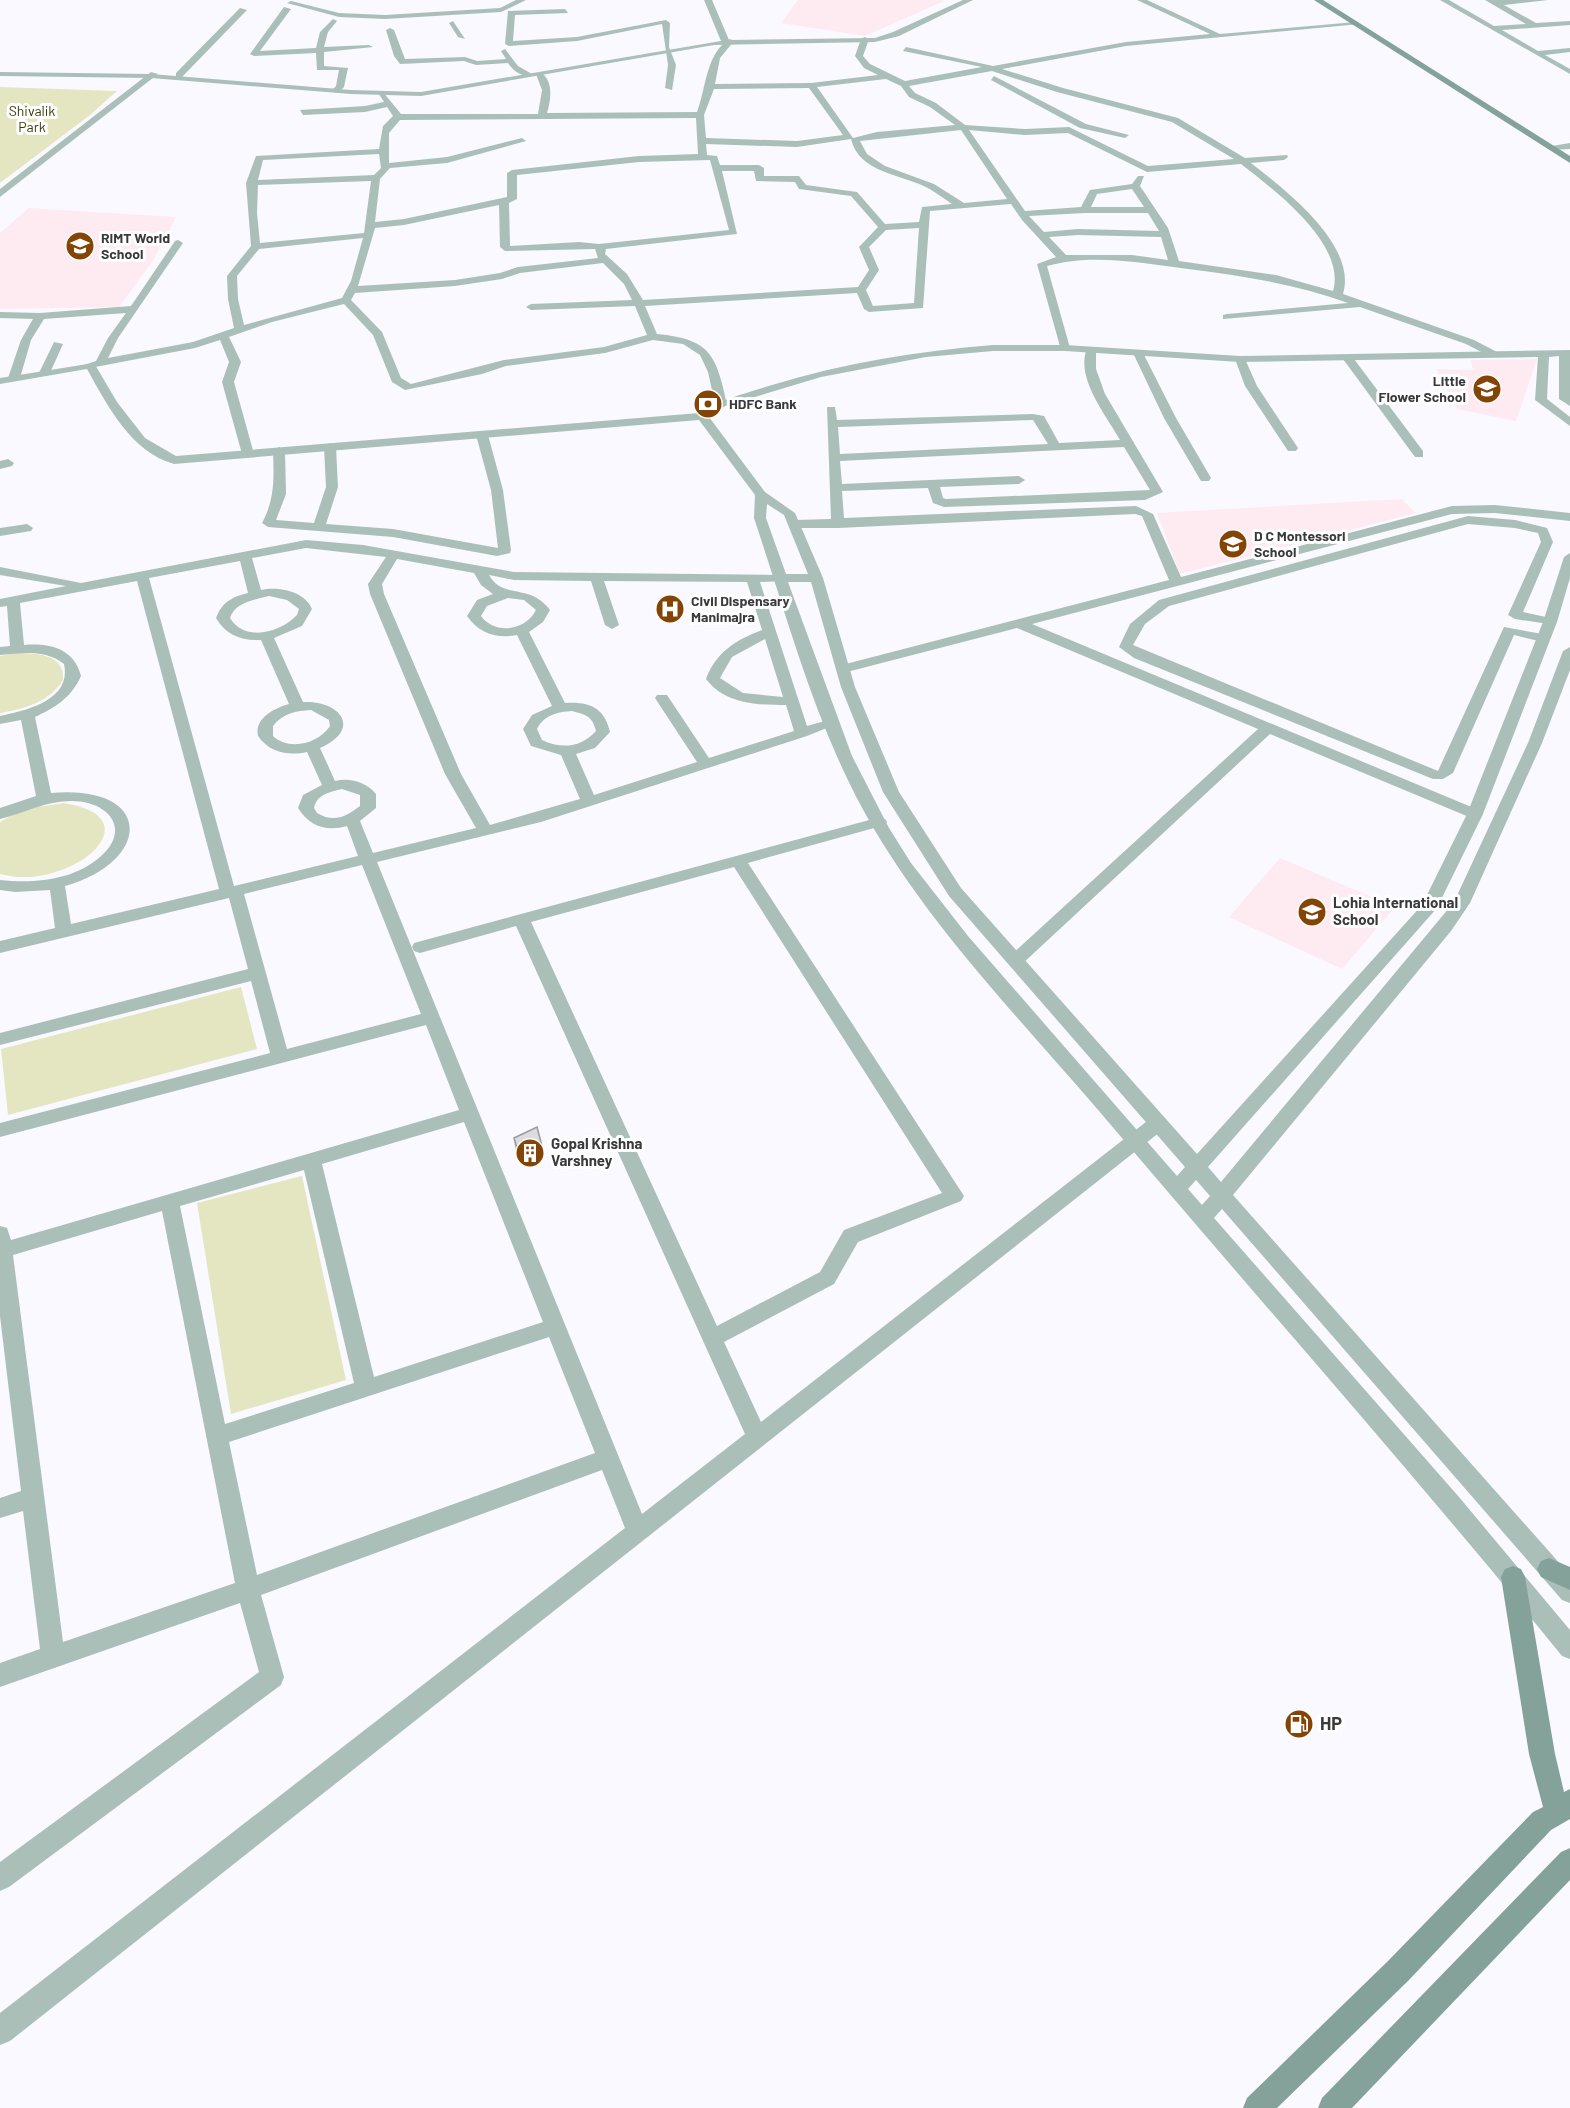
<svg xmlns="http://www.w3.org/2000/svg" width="1570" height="2108" font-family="Barlow,sans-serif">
  <rect width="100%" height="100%" fill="#faf9ff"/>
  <g fill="#feeaf1">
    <path d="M798 0H938L944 1 865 36 781 23Z"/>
    <path d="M29 208 176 217 154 259 119 307 0 309V233Z"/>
    <path d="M1537 359 1516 421 1457 409 1436 369 1473 370 1471 360Z"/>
    <path d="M1402 499 1416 513 1180 574 1157 513Z"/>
    <path d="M1280 858 1395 907 1342 969 1229 917Z"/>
  </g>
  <g fill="#e4e6c2">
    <path d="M0 87 117 91 90 115 0 183Z"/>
    <path d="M14 653C35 653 65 653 63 680 49 702 25 709 0 713V656Z"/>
    <path d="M64 803C158 818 69 893 0 874V822L24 809Z"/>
    <path d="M241 987 257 1049 8 1115 1 1049Z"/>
    <path d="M302 1176 346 1380 231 1414 197 1203Z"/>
  </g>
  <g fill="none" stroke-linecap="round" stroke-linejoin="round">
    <g fill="#abbfb9" fill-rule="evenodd">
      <path d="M516 0H526L501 12 385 19 339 17 287 3 291 1 339 13 385 15 500 8Z"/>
      <path d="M1137 0H1147L1220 34 1356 22 1360 24 1126 46 1002 69 1063 88 1178 118 1245 158 1287 155 1288 157 1284 160 1251 163C1284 189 1358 245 1343 294L1474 340 1499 353V357H1491L1466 344 1360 307 1223 319V315L1227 314 1348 303C1296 284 1243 276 1188 269 1143 263 1092 253 1047 266L1070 348 1061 350 1037 264 1056 257 1022 220 1011 204 930 211 923 308 869 312 864 309 857 293 645 306 657 334C710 339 716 354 727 404L721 407 715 404 708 372 700 355 683 344 653 340 605 353 506 366 482 374 405 390 392 382 373 335 344 304 272 322 229 337 241 362 234 382 254 454 248 458 242 454 222 382 229 362 220 340 195 348 90 368 84 365 96 361 108 338 126 313 44 319 31 340 20 378 14 381 8 378 21 340 33 319 0 318V312L40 313 131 306 175 241 178 240 183 243 118 338 108 358 193 342 234 328 228 299 227 276 251 246 246 183 256 156 379 149 383 126 393 116 387 107 365 112 303 115 300 110 365 106 384 102 379 94 383 92 401 114H538L542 90 536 74 540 72C554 80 551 100 547 113L697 112C706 89 706 52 730 39L734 41 720 58 715 84 811 83 878 75 864 68 855 56 861 39 865 37 869 39 863 56 870 64 905 81 982 67 903 51 906 47 993 66 1126 42 1210 34ZM992 71 1057 92 1172 122 1234 159 1148 166 1069 127 1025 129 965 125 936 103 915 93 909 86ZM886 79 901 86 909 97 930 107 955 125 877 132 853 138 817 87ZM809 88 843 135 797 141 706 138 704 115 714 89ZM696 118 698 154 639 156 512 170 507 173V197L404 219 375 222 380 179 390 168 447 163 526 141 522 138 447 157 389 163V133L400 120ZM961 130 1007 199 964 203 934 184 885 166 867 154 860 141ZM969 130 1025 135 1068 133 1147 172 1241 164C1273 189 1347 244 1333 291L1276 275 1179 261 1168 228 1140 186 1144 176H1138L1132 184 1090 190 1081 207 1025 211ZM851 139C859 173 901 174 928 188 937 193 944 199 952 204L922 207 919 222 885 224 857 192 806 185 799 176H764V168L759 165H720L717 156 707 155 706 144 797 147ZM379 154 381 168 374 175 258 180 263 160ZM710 160 729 230 599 244 579 242 510 246 509 203 517 199V175L639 162ZM722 171H754L756 181 795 182 799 189 851 196 878 227 859 247 869 270 858 287 643 300 627 274 605 254 606 249 737 234ZM371 181 364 233 260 243 257 213 258 185ZM1132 189 1144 207H1091L1097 194ZM499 205 500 247 505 251 595 249 598 258 518 267 500 273 455 280 358 286 375 228 404 225ZM1085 213H1148L1159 231 1078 229 1044 232 1029 216ZM919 228 914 303 873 306 866 290 879 270 869 247 886 230ZM1078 235 1161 237 1168 260 1132 255H1066L1049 237ZM363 238 351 281 342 298 244 325 238 299 237 276 259 249ZM603 263 624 284 632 300 531 304 526 307 531 310 635 306 647 335 604 347 504 360 411 384 401 378 382 332 351 300 355 293 455 286 502 279 520 273Z"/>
      <path d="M1440 0H1449L1494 26 1526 24 1485 0H1548L1504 5 1536 23 1570 21V25L1502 30 1538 51 1570 48V52L1545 55 1570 69V74Z"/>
      <path d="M284 7 291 9 260 51 316 48 320 32 333 19 337 21 328 32 324 47 369 45 373 47 324 52V66L348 68 344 87 338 93 331 91 336 86 339 70H317L316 53 254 56 250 54Z"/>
      <path d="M240 8 247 10 182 77H176V73Z"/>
      <path d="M565 9 568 13 515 15 513 41 577 37 666 20 670 23 669 47 676 65 672 90 665 88 668 65 662 24 577 41 509 46 505 44 508 11Z"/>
      <path d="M453 21 465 39 458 37 449 23Z"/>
      <path d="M390 28 394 30 405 59 465 57 477 61 506 59 501 51 505 49 518 66 532 74C524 79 513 71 508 63L476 65 464 61 400 64 394 56 386 30Z"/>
      <path d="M151 72 158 74 0 197V189Z"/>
      <path d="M994 76 1086 124 1129 135 1125 138 1080 128 991 80Z"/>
      <path d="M1570 143V149L1550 150 1546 147Z"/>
      <path d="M54 342 63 344 49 375H41L39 373Z"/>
      <path d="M1087 348 1096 350V369L1105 394 1163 492 1145 500 944 507 933 503 928 488 842 491 844 518 1136 506 1153 514 1181 577 1452 506 1495 505 1570 513V521L1495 513 1452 514 1032 624 1481 811 1483 814 1475 819 1469 817 1270 734 1021 965 1015 967 1006 961 1009 957 1258 729 1017 628 843 673 836 669 838 666 1169 580 1142 516 1135 514 838 528H795L789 524 795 520 831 519 827 407H835L837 420 1033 414 1044 416 1059 443 1120 440C1106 415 1075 378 1087 348ZM1033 420 1048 444 840 454 838 427ZM1124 447 1150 490 946 499 943 498 940 487 1019 484 1025 480 1019 476 842 484 840 461Z"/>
      <path d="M1138 350 1143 353 1176 418 1211 478 1209 481H1201L1164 418 1133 353Z"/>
      <path d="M1343 355H1351L1423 451V457H1415L1343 359Z"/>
      <path d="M1236 357 1245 359 1257 386 1298 448 1296 451H1288L1245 386 1235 359Z"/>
      <path d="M478 433 488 435 503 490 511 550 510 553 497 556 393 537 268 527 262 523C275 499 274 478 273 451L279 447 285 451 286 494 276 520 314 523 326 487 324 447 330 443 336 447 338 487 326 524 393 529 498 548 491 490 476 435Z"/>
      <path d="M8 459 14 463 12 466 0 469V461Z"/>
      <path d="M1468 516 1515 520 1547 528 1553 542 1523 612 1555 619V625L1515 619 1508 615 1541 542 1538 533 1515 528 1468 524 1169 606 1145 624 1133 645 1438 771 1504 627 1548 635V641L1543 642 1514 635 1453 773 1443 779H1433L1134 658 1119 647 1130 624 1159 600Z"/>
      <path d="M27 524 33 528 31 531 0 536V528Z"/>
      <path d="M306 540 363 545 514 572 786 575V581L760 582 807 726 832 719 839 723 807 736 541 822 377 862 642 1514 745 1434 516 926 420 953 414 951 412 947 414 943 873 819H885L887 822 885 825 748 863 964 1196 961 1201 858 1242 834 1284 724 1342 761 1422 1151 1118H1165L1167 1123 1165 1128 10 2041 0 2045V2013L625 1528 602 1470 261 1595 284 1677 281 1685 9 1887 0 1891V1862L259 1672 240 1603 0 1687V1663L40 1649 23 1511 0 1518V1498L21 1491 0 1316V1226L7 1228 11 1240 459 1110 426 1025 0 1137V1123L270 1053 251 981 0 1045V1033L248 969 229 898 0 953V941L55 928 50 890 15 892 0 890V880C34 884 75 880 101 856 132 828 107 801 72 801 45 801 25 813 0 819V808L36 796 21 720 0 724V716C27 710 72 700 64 664 45 649 23 653 0 655V647L10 646 7 606 0 607V599L66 586 0 575V567L81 583ZM306 548 386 557 368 584 370 594 445 774 476 828 373 853 360 821 376 808V794C367 782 349 777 335 781L320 748C363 729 340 700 303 702L274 638 302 626 312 609C305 591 278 586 261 590L252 558ZM397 559 474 573 481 585 493 594 477 600 467 616C479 633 496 639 517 635L552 706 532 715 523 729 531 746 561 755 580 799 490 825 461 774 384 594 382 584ZM240 561 248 593C232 597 222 602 216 618 226 635 241 641 261 640L289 704C275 708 254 718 258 736 270 753 288 756 307 752L322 785 303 795 298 808C309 826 326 832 347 826L358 856 234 886 149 578ZM489 575 514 580 591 581 605 625 612 629 619 625 604 581 747 582 762 630C736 640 716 652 706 679 725 704 757 705 786 705L794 731 709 758 667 695H657L655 698 697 762 594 795 576 754 595 748 610 732C605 708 589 701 565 703L529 632 543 622 550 610C530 583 503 600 489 575ZM137 581 219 889 71 924 65 886C153 861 154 784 51 793L35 717C56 707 71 698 81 676 74 648 49 643 24 645L20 603ZM269 596 287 600 299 609 297 615C281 632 245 643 230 618 235 602 254 600 269 596ZM508 598 524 600 536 610C525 631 495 635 481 616L487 606ZM765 639 783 697 743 693 720 678 732 657ZM311 710 329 720 330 726C318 744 289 751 273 736V726C283 713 296 711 311 710ZM572 711C587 715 592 716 596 731 581 748 561 749 542 740L537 729C544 715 557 712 572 711ZM342 789 360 795V806C345 817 334 823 317 813L314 808C317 794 330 792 342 789ZM362 865 421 1014 287 1049 244 894ZM734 867 942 1193 844 1230 820 1272 717 1326 531 922ZM464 1122 543 1322 374 1377 322 1164ZM304 1170 354 1383 225 1424 180 1206ZM162 1211 235 1583 63 1642 13 1255ZM549 1337 595 1453 257 1575 229 1442Z"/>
    </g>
    <g fill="#abbfb9" fill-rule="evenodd">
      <path d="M704 0H712L729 40 875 38 893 32 963 0H973L899 36 875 42 714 45 421 96 351 94 151 78 0 76V72L151 74 351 90 421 92 721 41Z"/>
      <path d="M993 345H1065L1240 356 1570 350V406L1559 399V356L1549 357 1547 399 1570 417V426L1535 400 1538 357 1240 362 1065 351H993L926 357 821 377 725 406 709 417 765 492 795 513 823 578 855 687 899 792 961 888 1197 1154 1422 905 1467 814 1543 622 1564 557 1570 553V578L1557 622 1483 814 1437 908 1208 1167 1221 1182 1454 902 1528 743 1563 651 1570 647V670L1542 743 1470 903 1451 931 1233 1195 1570 1575V1603L1562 1600 1222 1209 1214 1218 1459 1497 1570 1630V1659L1562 1656C1411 1470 1252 1292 1099 1111 1021 1020 935 932 874 829 817 733 789 622 754 518L755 495 699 420 174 464C131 452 107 405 87 369L0 384V378L94 363 117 402 145 438 176 456 699 413C722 399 746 393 772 385 844 363 918 351 993 345ZM767 504 784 515 808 574H786L766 518ZM788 582H811L841 687 883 792 949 896 1185 1167 1177 1176 968 936 911 863 889 828 852 756ZM1196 1180 1210 1196 1202 1205 1188 1189Z"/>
    </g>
    <g fill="#84a299" fill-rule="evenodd">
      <path d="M1314 0H1323L1570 156V163Z"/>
      <path d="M1549 1558 1570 1567V1590L1541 1577 1537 1569 1541 1561Z"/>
      <path d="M1513 1566 1521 1569 1525 1577 1555 1754 1564 1792 1570 1789V1819L1551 1830 1408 1981 1277 2108H1243L1247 2098 1388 1961 1533 1812 1543 1807 1529 1754 1501 1577 1505 1569Z"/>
      <path d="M1570 1848V1880L1352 2108H1318L1322 2098 1561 1852Z"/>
    </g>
  </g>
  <path fill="#bdbcc1" d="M514 1138 544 1156 521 1165 515 1147Z"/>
  <path fill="#9a999d" d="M542 1146 544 1156 521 1165 519 1155Z"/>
  <path fill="#dcdbe0" stroke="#9a999d" stroke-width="1.5" d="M537 1127 542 1146 519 1155 514 1138Z"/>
  <defs>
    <g id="school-disc" transform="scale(1.5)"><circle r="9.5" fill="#834405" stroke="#fff"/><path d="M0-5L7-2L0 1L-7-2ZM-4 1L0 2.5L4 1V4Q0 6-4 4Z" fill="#fff"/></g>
    <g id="bank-disc" transform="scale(1.5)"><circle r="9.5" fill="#834405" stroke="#fff"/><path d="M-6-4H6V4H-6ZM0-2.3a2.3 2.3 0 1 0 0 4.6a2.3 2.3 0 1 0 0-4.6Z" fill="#fff"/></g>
    <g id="hospital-disc" transform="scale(1.5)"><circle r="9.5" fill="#834405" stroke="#fff"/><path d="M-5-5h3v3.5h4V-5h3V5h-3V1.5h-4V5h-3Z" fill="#fff"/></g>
    <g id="building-disc" transform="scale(1.5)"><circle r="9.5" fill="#834405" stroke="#fff"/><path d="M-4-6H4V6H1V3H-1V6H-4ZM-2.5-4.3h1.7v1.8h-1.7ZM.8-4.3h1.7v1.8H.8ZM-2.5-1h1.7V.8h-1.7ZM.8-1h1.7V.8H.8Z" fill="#fff"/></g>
    <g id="fuel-disc" transform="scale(1.5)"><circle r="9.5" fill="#834405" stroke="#fff"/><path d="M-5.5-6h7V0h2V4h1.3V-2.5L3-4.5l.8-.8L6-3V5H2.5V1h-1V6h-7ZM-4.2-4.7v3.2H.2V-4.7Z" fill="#fff"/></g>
  </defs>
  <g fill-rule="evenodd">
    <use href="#school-disc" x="80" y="246"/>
    <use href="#school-disc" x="1487" y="389"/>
    <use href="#bank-disc" x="708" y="404"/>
    <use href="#school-disc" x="1233" y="544"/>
    <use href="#hospital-disc" x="670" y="609"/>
    <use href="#school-disc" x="1312" y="912"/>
    <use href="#building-disc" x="530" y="1153"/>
    <use href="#fuel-disc" x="1299" y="1724"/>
  </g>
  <g text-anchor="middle" stroke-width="6" stroke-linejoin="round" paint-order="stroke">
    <g font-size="14" fill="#3b3c0d" stroke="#fff">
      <text x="32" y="116">Shivalik<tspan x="32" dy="16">Park</tspan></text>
    </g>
    <g font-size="14" font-weight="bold" fill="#3a3a3c" stroke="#fff" text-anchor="start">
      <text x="101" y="243">RIMT World<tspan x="101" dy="16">School</tspan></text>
      <text x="1466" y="386" text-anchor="end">Little<tspan x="1466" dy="16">Flower School</tspan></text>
      <text x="729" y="409">HDFC Bank</text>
      <text x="1254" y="541">D C Montessori<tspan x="1254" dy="16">School</tspan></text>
      <text x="691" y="606">Civil Dispensary<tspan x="691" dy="16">Manimajra</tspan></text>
    </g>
    <g font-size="15" font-weight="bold" fill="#3a3a3c" stroke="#fff" text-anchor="start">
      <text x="1333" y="908">Lohia International<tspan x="1333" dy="17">School</tspan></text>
      <text x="551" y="1149">Gopal Krishna<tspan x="551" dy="17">Varshney</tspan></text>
    </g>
    <g font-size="18" font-weight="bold" fill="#3a3a3c" stroke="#fff" text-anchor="start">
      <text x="1320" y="1730">HP</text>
    </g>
  </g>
</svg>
